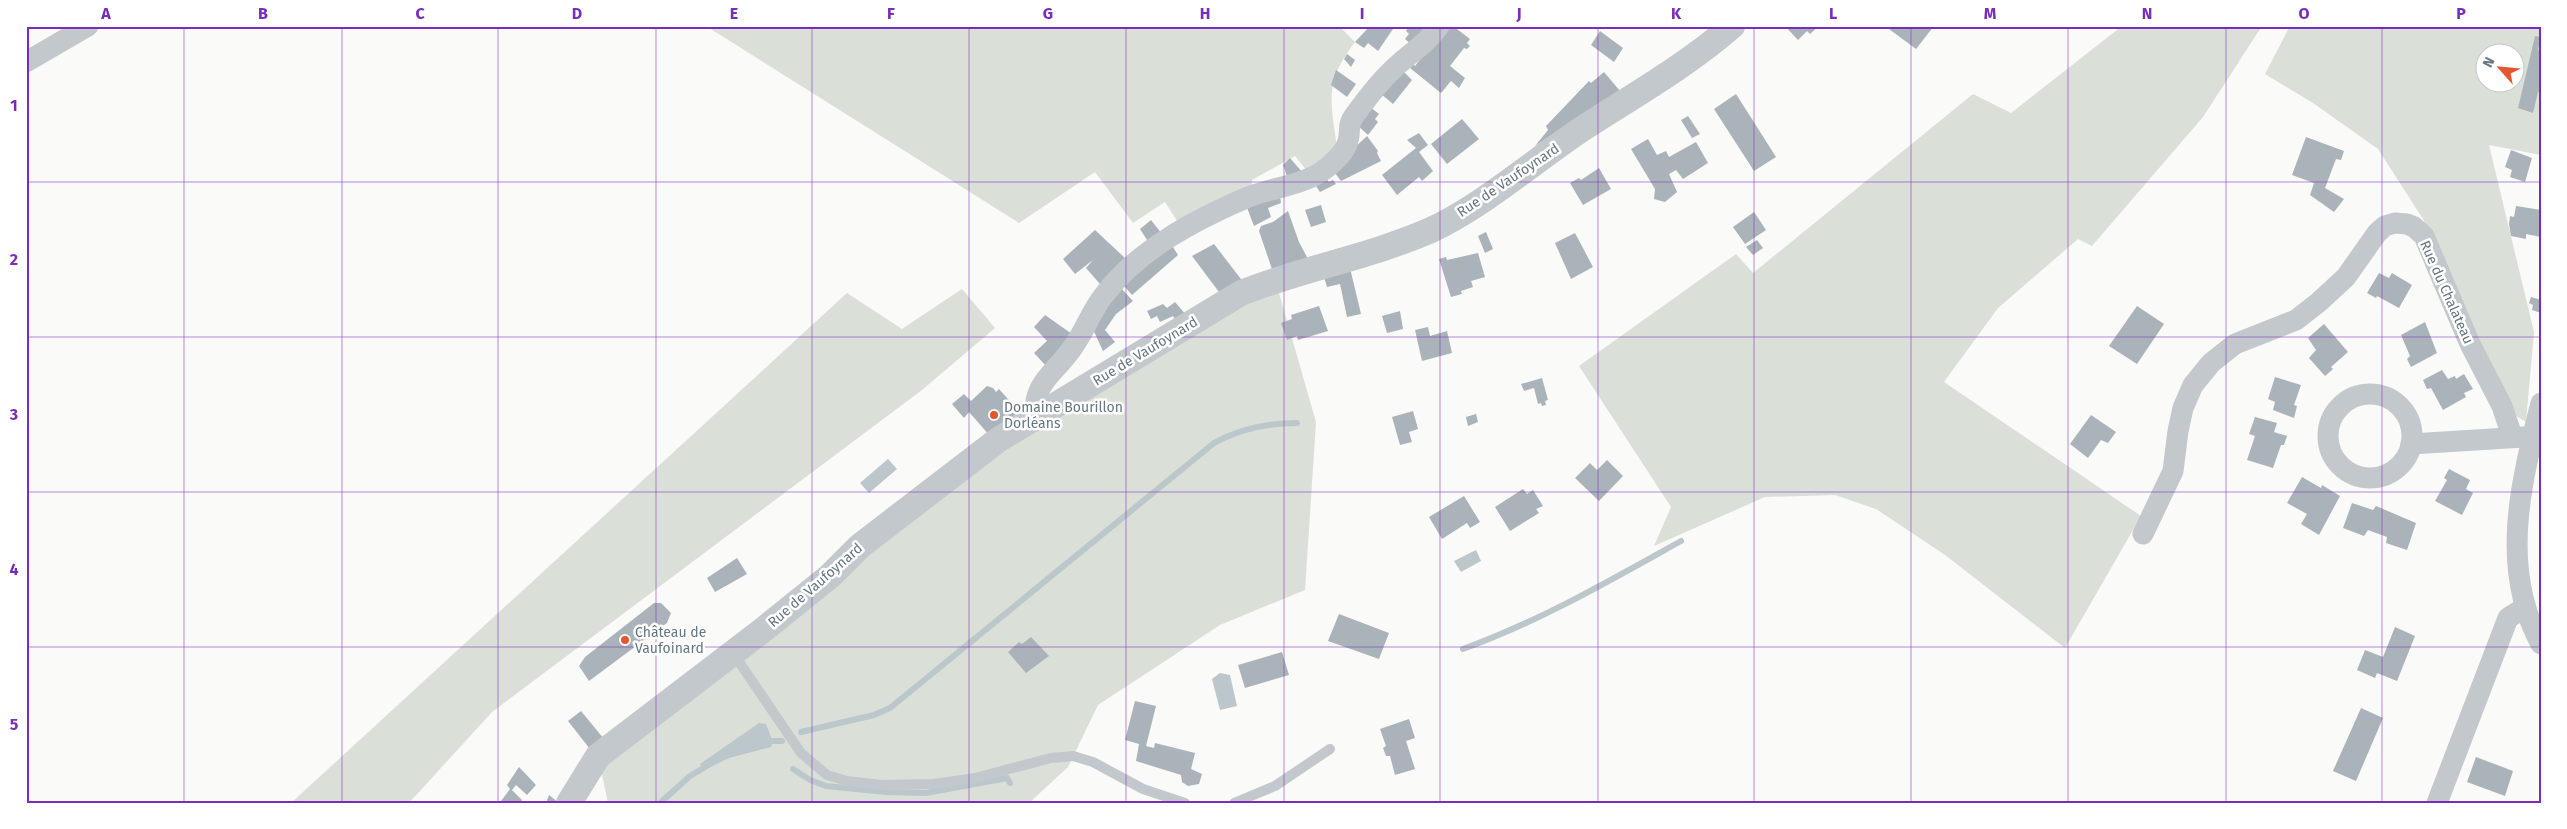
<svg xmlns="http://www.w3.org/2000/svg" width="2567" height="829" font-family="'Fira Sans',sans-serif">
  <rect width="100%" height="100%" fill="#fafaf8"/>
  <g fill="#dadfd7" fill-rule="evenodd">
    <path d="M706 26H1339L1355 42C1325 81 1330 100 1337 146L1307 171 1295 156 1252 180 1251 196 1183 230 1165 202 1133 223 1095 172 1019 223Z"/>
    <path d="M2122 26H2262L2203 117 2092 246 2078 239 1998 308 1944 382 2141 516 2065 648 1945 555 1876 509 1835 495 1765 497 1654 546 1671 507 1579 366 1736 254 1753 273 1973 94 2011 113Z"/>
    <path d="M2290 26H2541V155L2489 145 2534 332 2526 422 2511 413 2423 219 2378 149 2313 103 2265 74ZM2484 52H2514V82H2484Z"/>
    <path d="M1275 279 1316 422 1305 590 1220 625 1098 705 1068 767 1029 803H608L598 756 897 518Z"/>
    <path d="M962 289 995 328 922 390 492 712 409 803H291L847 293 902 329Z"/>
  </g>
  <g fill="#bbc7cb">
    <path d="M888 459 897 469 869 493 860 483Z"/>
    <path d="M1476 550 1481 561 1461 572 1454 561Z"/>
    <path d="M1220 673 1230 675 1237 706 1220 710 1212 679Z"/>
    <path d="M759 723 766 724 773 742 771 747 729 758 704 770 700 764Z"/>
  </g>
  <g fill="none" stroke-linecap="round" stroke-linejoin="round">
    <g stroke="#bbc7cb" stroke-width="6">
      <path d="M1463 649C1540 621 1609 581 1681 541"/>
      <path d="M801 732 874 715 890 708 1214 443C1241 428 1267 423 1297 423"/>
      <path d="M765 741H782"/>
      <path d="M793 769 810 780 826 786 886 792 926 793 1007 778 1010 783"/>
      <path d="M660 803 690 776 710 764"/>
    </g>
  </g>
  <g fill="#aab3b9">
    <path d="M1370 26H1395L1378 51 1368 43 1364 48 1355 42Z"/>
    <path d="M1404 26H1430L1413 46 1405 39 1409 34 1406 31 1408 28Z"/>
    <path d="M1446 26H1453L1470 39 1467 43 1470 46 1467 49 1464 48 1450 66 1465 78 1459 88 1451 81 1441 93 1410 68 1413 64 1415 66Z"/>
    <path d="M1785 26H1819L1810 34 1807 31 1798 40Z"/>
    <path d="M1885 26H1934L1916 49Z"/>
    <path d="M1600 31 1623 48 1614 62 1591 45Z"/>
    <path d="M2535 36 2541 37 2538 50 2541 51V93L2538 92 2533 113 2518 108Z"/>
    <path d="M1347 54 1355 60 1351 67 1344 59Z"/>
    <path d="M1336 70 1356 84 1347 97 1331 85Z"/>
    <path d="M1402 70 1412 80 1393 104 1381 94Z"/>
    <path d="M1604 72 1620 91 1535 146 1548 130 1546 126 1589 81 1591 83Z"/>
    <path d="M1736 94 1776 157 1754 171 1714 109Z"/>
    <path d="M1369 106 1379 114 1375 119 1378 122 1368 135 1356 124Z"/>
    <path d="M1688 116 1700 134 1692 138 1681 120Z"/>
    <path d="M1462 119 1479 139 1447 164 1431 144Z"/>
    <path d="M1419 133 1428 145 1419 152 1433 171 1422 181 1419 177 1397 195 1382 175 1416 148 1407 140Z"/>
    <path d="M1367 136 1378 151 1377 153 1381 161 1341 181 1332 169Z"/>
    <path d="M2306 137 2344 151 2341 160 2336 159 2325 188 2344 199 2334 212 2310 195 2314 183 2292 175Z"/>
    <path d="M1648 139 1657 155 1666 151 1669 157 1696 142 1708 163 1683 179 1676 170 1669 174 1677 192 1665 202 1654 199 1655 189 1631 149Z"/>
    <path d="M2511 150 2532 158 2525 182 2510 177 2512 170 2505 167Z"/>
    <path d="M1290 158 1303 173 1288 179 1283 165Z"/>
    <path d="M1599 168 1611 189 1583 205 1570 183 1579 178 1581 180Z"/>
    <path d="M1324 176 1329 182 1333 180 1336 184 1320 192 1316 186Z"/>
    <path d="M1279 191 1281 203 1268 208 1271 217 1254 226 1246 205Z"/>
    <path d="M1321 205 1326 222 1311 227 1305 210Z"/>
    <path d="M2516 206 2541 210V237L2526 234V239L2511 236 2509 224 2510 216 2514 217Z"/>
    <path d="M1288 211 1299 242 1309 261 1273 272 1259 231 1261 226 1273 222Z"/>
    <path d="M1754 212 1766 230 1745 244 1733 227Z"/>
    <path d="M1151 220 1162 234 1149 243 1140 229Z"/>
    <path d="M1095 230 1126 259 1100 284 1086 268 1093 260 1075 274 1063 259Z"/>
    <path d="M1486 232 1493 249 1485 253 1478 236Z"/>
    <path d="M1575 233 1593 267 1571 279 1555 243Z"/>
    <path d="M1757 240 1763 248 1753 255 1746 247Z"/>
    <path d="M1171 244 1178 255 1132 295 1120 281Z"/>
    <path d="M1214 244 1244 283 1222 296 1192 256Z"/>
    <path d="M1478 253 1485 277 1471 281 1473 287 1461 291 1462 294 1451 297 1439 259 1446 257 1447 260Z"/>
    <path d="M1350 268 1361 314 1347 317 1340 284 1327 287 1323 274Z"/>
    <path d="M2379 273 2389 278 2392 273 2412 285 2399 308 2377 296 2376 298 2367 293Z"/>
    <path d="M1118 285 1133 301 1116 314 1105 330 1115 342 1103 351 1091 325Z"/>
    <path d="M2531 297 2541 300V313L2532 310 2533 305 2529 303Z"/>
    <path d="M1175 302 1187 316 1176 321 1173 316 1160 322 1157 316 1151 319 1147 311 1163 304 1167 308Z"/>
    <path d="M1319 306 1328 331 1298 340 1297 336 1287 340 1281 323 1292 319 1291 315Z"/>
    <path d="M2137 306 2164 324 2137 364 2109 346Z"/>
    <path d="M1400 311 1403 329 1387 333 1382 316Z"/>
    <path d="M1045 315 1072 334 1048 368 1034 353 1047 341 1034 327Z"/>
    <path d="M2425 322 2437 353 2411 367 2407 359 2410 356 2401 335Z"/>
    <path d="M2324 324 2348 352 2331 367 2333 369 2325 376 2309 358 2316 350 2308 338Z"/>
    <path d="M1428 327 1430 336 1447 331 1452 353 1422 361 1415 330Z"/>
    <path d="M2442 370 2448 379 2455 376 2456 379 2464 374 2473 389 2464 393 2466 397 2443 410 2431 388 2427 389 2423 380Z"/>
    <path d="M2275 377 2301 385 2294 405 2297 406 2294 418 2273 410 2275 402 2268 399Z"/>
    <path d="M1542 378 1548 400 1545 401 1546 405 1542 406 1541 403 1538 404 1534 388 1524 391 1521 384Z"/>
    <path d="M987 386 993 388 996 392 999 389 1016 408 1014 420 991 437 969 412 964 418 952 404 964 394 971 401Z"/>
    <path d="M1413 411 1418 429 1409 432 1412 442 1400 445 1392 417Z"/>
    <path d="M1476 414 1478 422 1468 426 1466 417Z"/>
    <path d="M2091 415 2116 432 2108 443 2101 440 2088 458 2070 444Z"/>
    <path d="M2255 417 2277 423 2274 432 2287 436 2284 445H2281L2273 468 2247 460 2255 436 2249 434Z"/>
    <path d="M1607 460 1623 476 1599 501 1575 478 1590 463 1597 470Z"/>
    <path d="M2449 469 2470 480 2466 489 2473 493 2462 515 2435 501 2447 480 2444 478Z"/>
    <path d="M2302 477 2321 488 2322 485 2340 496 2319 535 2301 524 2307 514 2287 503Z"/>
    <path d="M1523 489 1527 494 1533 490 1543 506 1536 509 1539 513 1510 531 1495 507Z"/>
    <path d="M1464 496 1480 522 1470 528 1467 523 1442 539 1429 517Z"/>
    <path d="M2352 503 2373 510 2376 506 2416 523 2407 550 2386 543 2387 537 2368 530 2364 536 2343 528Z"/>
    <path d="M737 558 747 574 715 592 707 578Z"/>
    <path d="M654 603H661L671 613 667 623 589 681 579 666 585 657Z"/>
    <path d="M1339 614 1389 633 1379 659 1328 641Z"/>
    <path d="M2395 627 2415 636 2397 681 2377 673 2375 678 2357 670 2365 650 2383 657Z"/>
    <path d="M1031 637 1049 656 1026 673 1008 652 1019 642 1022 644Z"/>
    <path d="M1282 652 1289 675 1245 688 1238 665Z"/>
    <path d="M1135 701 1156 706 1146 746 1154 748 1155 743 1195 753 1191 769 1202 774 1199 784 1188 786 1182 782 1181 775 1136 761 1139 744 1125 740Z"/>
    <path d="M2361 708 2383 718 2356 781 2333 771Z"/>
    <path d="M581 711 604 739 590 749 568 721Z"/>
    <path d="M1409 719 1415 738 1406 741 1415 769 1395 775 1390 756H1386L1383 748 1386 746 1380 729Z"/>
    <path d="M2476 757 2513 771 2505 796 2467 782Z"/>
    <path d="M519 767 536 785 527 795 516 785 512 790 522 800 520 803H502L501 801 510 789 507 785Z"/>
    <path d="M549 795 559 803H546Z"/>
  </g>
  <g fill="none" stroke-linecap="round" stroke-linejoin="round">
    <g stroke="#c3c8cc" stroke-width="10">
      <path d="M733 653 801 753 827 775 847 781 881 785 934 784 975 778 1051 758 1073 756 1093 762 1143 789 1185 803"/>
      <path d="M1234 803 1275 786 1330 749"/>
    </g>
    <g stroke="#c3c8cc" stroke-width="21">
      <path d="M26 62 88 26"/>
      <circle cx="2370" cy="436" r="42"/>
      <path d="M2541 403C2521 482 2499 569 2541 644"/>
      <path d="M1034 417C1035 379 1054 375 1073 347 1085 331 1091 311 1104 295 1139 249 1195 220 1246 198 1270 188 1299 186 1321 172 1330 166 1346 152 1348 141 1351 131 1347 125 1354 116 1368 97 1383 77 1401 62 1417 48 1426 44 1439 26"/>
      <path d="M2411 444 2524 437"/>
      <path d="M2143 534 2173 471 2178 431 2183 408 2193 385 2211 363 2235 344 2296 320 2319 302 2346 277 2377 233 2385 226 2395 223 2407 224 2414 227 2424 236 2470 344 2502 406 2512 436"/>
      <path d="M2437 803 2508 618 2524 608"/>
    </g>
    <path stroke="#c3c8cc" stroke-width="26" d="M569 803 598 756 763 630 830 576 860 546 998 440 1241 293C1303 268 1370 257 1431 230 1481 207 1533 162 1579 131 1631 97 1685 67 1732 26"/>
  </g>
  <path fill="none" stroke="#7b2cbf" stroke-width="1" stroke-opacity="0.55" d="M184 26V803M342 26V803M498 26V803M656 26V803M812 26V803M969 26V803M1126 26V803M1284 26V803M1440 26V803M1598 26V803M1754 26V803M1911 26V803M2068 26V803M2226 26V803M2382 26V803M26 182H2541M26 337H2541M26 492H2541M26 647H2541"/>
  <g fill="#e4572e" stroke="#fff" stroke-width="2">
    <circle cx="994" cy="415" r="5"/>
    <circle cx="625" cy="640" r="5"/>
  </g>
  <g text-anchor="middle" stroke-width="5" stroke-linejoin="round" paint-order="stroke">
    <g font-size="14" fill="#657683" stroke="#fff">
      <text transform="translate(1508 180) rotate(-34)" y="5">Rue de Vaufoynard</text>
      <text transform="translate(2447 292) rotate(66)" y="5">Rue du Chalateau</text>
      <text transform="translate(1145 351) rotate(-31)" y="5">Rue de Vaufoynard</text>
      <text transform="translate(815 585) rotate(-41)" y="5">Rue de Vaufoynard</text>
    </g>
    <g font-size="14" fill="#657683" stroke="#fff" text-anchor="start">
      <text x="1004" y="412">Domaine Bourillon<tspan x="1004" dy="16">Dorléans</tspan></text>
      <text x="635" y="637">Château de<tspan x="635" dy="16">Vaufoinard</tspan></text>
    </g>
  </g>
  <rect width="2567" height="829" fill="none" stroke="#ffffff" stroke-width="55"/>
  <g transform="translate(2500 68) rotate(297)"><circle r="24" fill="#ffffff" stroke="#c1c8cd"/>
  <path d="M0-4L9 19L0 12L-9 19Z" fill="#e4572e"/>
  <text y="-8" font-size="14" font-weight="bold" text-anchor="middle" fill="#657683">N</text>
  </g>
  <rect x="28" y="28" width="2512" height="774" fill="none" stroke="#7b2cbf" stroke-width="2"/>
  <g font-size="16" text-anchor="middle" font-weight="bold" fill="#7b2cbf">
    <text x="106" y="19">A</text>
    <text x="263" y="19">B</text>
    <text x="420" y="19">C</text>
    <text x="577" y="19">D</text>
    <text x="734" y="19">E</text>
    <text x="891" y="19">F</text>
    <text x="1048" y="19">G</text>
    <text x="1205" y="19">H</text>
    <text x="1362" y="19">I</text>
    <text x="1519" y="19">J</text>
    <text x="1676" y="19">K</text>
    <text x="1833" y="19">L</text>
    <text x="1990" y="19">M</text>
    <text x="2147" y="19">N</text>
    <text x="2304" y="19">O</text>
    <text x="2461" y="19">P</text>
    <text x="14" y="111">1</text>
    <text x="14" y="265">2</text>
    <text x="14" y="420">3</text>
    <text x="14" y="575">4</text>
    <text x="14" y="730">5</text>
  </g>
</svg>
